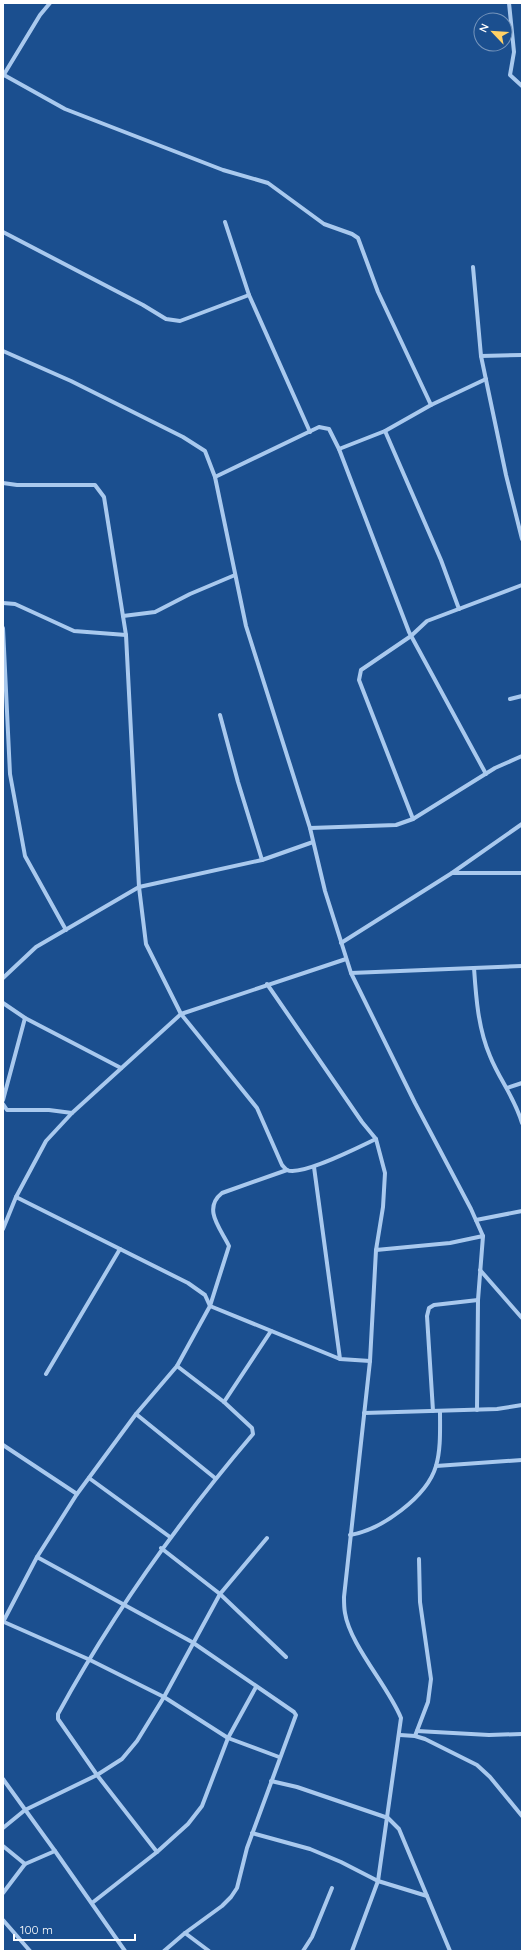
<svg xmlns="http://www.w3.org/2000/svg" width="525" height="1954" font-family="Quicksand,sans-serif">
  <rect width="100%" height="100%" fill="#1b4f8f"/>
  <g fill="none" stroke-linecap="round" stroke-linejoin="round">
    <g stroke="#a9c9ee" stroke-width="4">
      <path d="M509 3 514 52 510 75 522 86"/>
      <path d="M4 75 65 109 223 170 268 183 324 224 352 234 358 238 378 292 431 405"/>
      <path d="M3 76 40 15 50 3"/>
      <path d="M225 222 249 295 310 432"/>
      <path d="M3 232 143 305 166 319 180 321 249 295"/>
      <path d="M473 267 481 356 506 475 522 539"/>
      <path d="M3 351 71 381 183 437 205 451 215 477 246 626 310 828 325 891 351 973 415 1103 471 1209 483 1236"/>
      <path d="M481 356 522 355"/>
      <path d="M385 431 441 560 459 609"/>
      <path d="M339 449 385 431 431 405 486 379"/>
      <path d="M215 477 319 427 329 429 339 449 409 632 486 774"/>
      <path d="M3 483 17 485H95L104 497 126 635 139 887 146 944 181 1014 257 1108 282 1165C284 1167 285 1169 287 1170 301 1177 361 1146 376 1139"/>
      <path d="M3 603 15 604 74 631 126 635"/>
      <path d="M123 616 155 612 190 594 235 575"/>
      <path d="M3 628 10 774 25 856 66 930"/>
      <path d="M510 699 522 696"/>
      <path d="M220 715 238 782 262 860"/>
      <path d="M413 819 359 680 361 670 411 636 427 621 522 585"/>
      <path d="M310 828 396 825 413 819 495 768 522 756"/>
      <path d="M452 873H522"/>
      <path d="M341 943 452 873 522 824"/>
      <path d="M474 968C476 997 478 1028 490 1056 499 1079 515 1098 522 1123"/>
      <path d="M351 973 522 966"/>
      <path d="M3 978 36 947 139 887 262 860 313 842"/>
      <path d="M267 984 362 1122 376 1139 385 1173 383 1207 376 1250 450 1243 483 1236 478 1300 477 1410"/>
      <path d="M3 1003 25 1018 121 1068"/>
      <path d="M507 1088 522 1083"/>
      <path d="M3 1100 25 1018"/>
      <path d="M3 1104 7 1110H49L72 1113"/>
      <path d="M314 1167 340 1359"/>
      <path d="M16 1197 188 1283 205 1295 210 1306 340 1359 370 1361"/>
      <path d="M476 1220 522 1211"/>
      <path d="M3 1229 16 1197 46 1141 72 1113 181 1014 346 959"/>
      <path d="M480 1270 522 1318"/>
      <path d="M46 1374 120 1249"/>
      <path d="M224 1402 271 1331"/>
      <path d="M433 1411 427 1316 429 1308 434 1305 478 1300"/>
      <path d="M364 1413 497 1409 522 1405"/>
      <path d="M136 1414 215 1478"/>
      <path d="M3 1445 77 1494"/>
      <path d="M436 1466 522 1460"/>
      <path d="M89 1478 170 1537"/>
      <path d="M350 1535C381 1530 427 1497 436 1466 441 1449 440 1429 440 1411"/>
      <path d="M267 1538 220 1594 286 1657"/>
      <path d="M37 1557 192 1642 294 1712 296 1715 247 1848 237 1888 231 1897 222 1906 185 1933 164 1951"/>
      <path d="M3 1622 37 1557 77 1494 136 1414 177 1366 210 1306 229 1246C221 1229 202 1209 222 1193L287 1170"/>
      <path d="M4 1622 88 1659 164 1697 228 1738 279 1757"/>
      <path d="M417 1731 489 1735 522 1734"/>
      <path d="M400 1735 415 1736 425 1739 477 1765 490 1777 522 1816"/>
      <path d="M415 1736 428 1702 431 1679 420 1602 419 1559"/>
      <path d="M3 1779 55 1851"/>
      <path d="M271 1781 297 1787 388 1818 399 1829 404 1841 450 1951"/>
      <path d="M3 1828 25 1810 97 1775 122 1759 137 1741 164 1697 220 1594 161 1548"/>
      <path d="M252 1833 310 1849 341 1862 378 1881 427 1896"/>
      <path d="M3 1846 25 1864 55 1851 125 1951"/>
      <path d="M157 1852 97 1775 58 1719V1714C113 1613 179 1521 253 1434L252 1428 224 1402 177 1366"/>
      <path d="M3 1893 25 1864"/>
      <path d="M92 1903 157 1852 188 1824 202 1806 228 1738 256 1687"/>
      <path d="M3 1920 30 1951"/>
      <path d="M185 1933 209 1951"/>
      <path d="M303 1951 312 1937 332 1888"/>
      <path d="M352 1951 378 1881 401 1718C388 1686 350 1645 345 1613 344 1608 344 1602 344 1597L370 1361 376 1250"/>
    </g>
  </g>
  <rect width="525" height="1954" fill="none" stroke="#ffffff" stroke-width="8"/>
  <g transform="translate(493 32) rotate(295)"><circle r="19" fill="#1b4f8f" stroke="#7695bc"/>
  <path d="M0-3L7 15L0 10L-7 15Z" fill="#ffd166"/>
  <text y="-6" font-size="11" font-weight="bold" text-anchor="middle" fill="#ffffff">N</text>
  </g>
  <path d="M14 1934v6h121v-6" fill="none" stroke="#ffffff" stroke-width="2"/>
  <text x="20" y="1934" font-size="12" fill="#ffffff" stroke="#1b4f8f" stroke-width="3" paint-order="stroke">100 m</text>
</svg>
